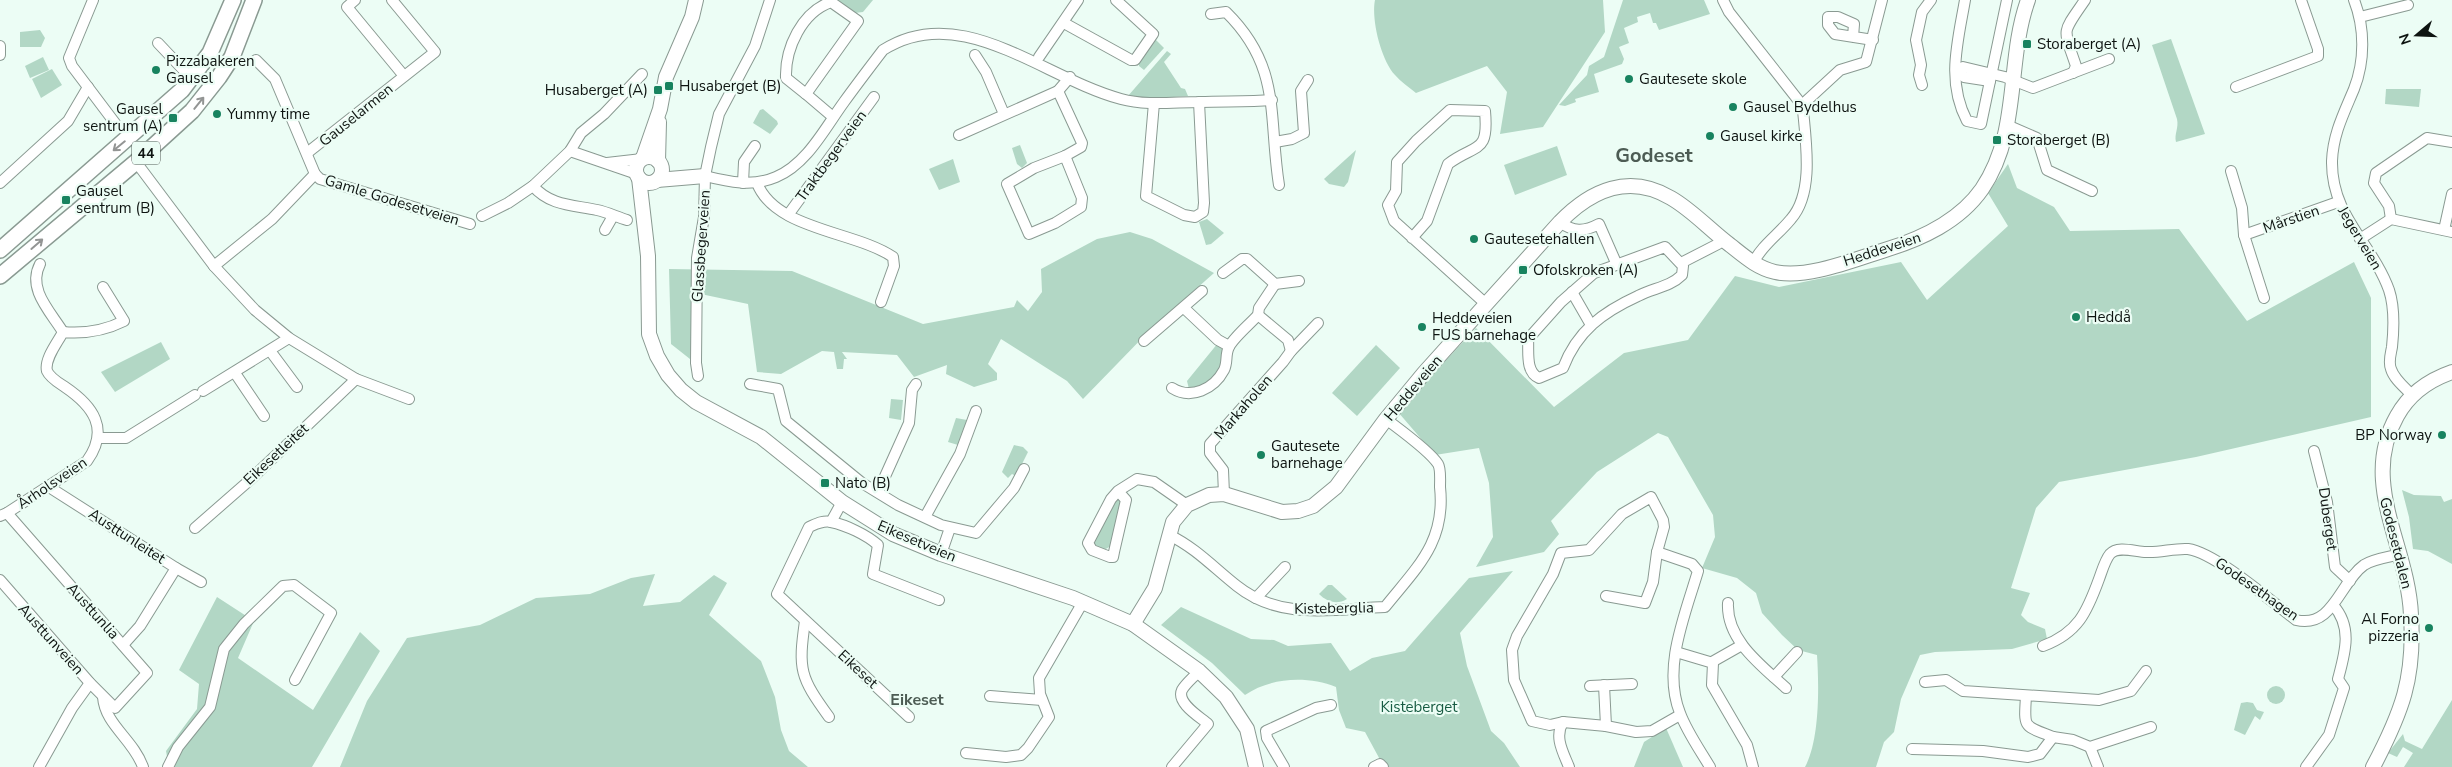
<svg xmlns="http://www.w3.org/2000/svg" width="2452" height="767" font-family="'Nunito Sans',sans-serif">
  <rect width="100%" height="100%" fill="#ecfdf5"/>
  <g fill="#b2d7c5">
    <path d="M835 0H873L863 12 855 13Z"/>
    <path d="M1375 0H1603L1605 32 1543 127 1500 134 1507 92 1487 66 1416 93C1409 87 1401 82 1395 75 1381 60 1371 19 1375 0Z"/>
    <path d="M1623 0H1704L1710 14 1659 30 1656 23H1653L1650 13 1637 17 1638 22 1624 28 1629 43 1619 47 1624 59 1622 64 1594 74 1599 92 1575 99 1576 102 1565 106 1559 105 1587 75 1589 66 1604 57Z"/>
    <path d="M40 30 45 38 41 47H20V32Z"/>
    <path d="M2171 39 2205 134 2176 142C2174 134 2179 128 2177 119L2152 45Z"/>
    <path d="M1156 40 1164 48 1144 70 1139 66V61L1153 41Z"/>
    <path d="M1167 51 1171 54 1164 62 1181 88 1185 89 1188 96 1145 99 1128 96Z"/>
    <path d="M43 57 49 70 30 78 25 66Z"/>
    <path d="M52 69 62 85 41 98 32 79Z"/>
    <path d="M2386 89H2421L2419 107 2385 104Z"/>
    <path d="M763 109 777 121 778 124 770 134 753 123 760 110Z"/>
    <path d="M1020 145 1027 163 1022 168 1017 164 1012 148Z"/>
    <path d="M1557 146 1567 175 1515 195 1504 165Z"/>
    <path d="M1356 150 1348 182 1344 187 1329 184 1324 179Z"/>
    <path d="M953 159 960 182 939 190 929 169Z"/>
    <path d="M2008 164 2017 188 2054 207 2070 231 2179 229 2247 321 2354 262 2371 298V417L2196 457 2059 482 2036 508 2011 588 2030 593 2021 615 2028 622 2045 629 2047 639 2012 649 1935 652 1920 655 1901 699 1894 732 1884 742 1876 767H1805C1820 740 1819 685 1817 655L1798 650 1782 635 1762 613 1756 593 1737 578 1702 568 1715 537 1713 515 1668 437 1658 433 1597 472 1551 521 1559 534 1544 552 1476 567 1493 537 1489 483 1479 448 1435 455 1398 412 1476 328 1554 407 1624 353 1688 340 1735 276 1779 287 1901 262 1927 300 2008 226 1988 193Z"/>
    <path d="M1207 219 1224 233 1211 244 1206 245 1199 222Z"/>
    <path d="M1130 232 1152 239 1214 273 1151 329 1083 399 1067 381 1001 339 988 364 997 373V380L974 387 946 374 947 365 914 377 897 355 842 352 847 359H844L843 369H837L834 352 822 351 781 374 757 372 748 304 696 293 690 359 671 344 669 269 792 271 923 324 1014 307 1017 300 1028 311 1042 292 1041 269 1097 239Z"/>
    <path d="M161 342 170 359 115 392 101 372Z"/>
    <path d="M1218 343C1231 355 1215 381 1202 387 1198 388 1193 388 1189 389L1187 381Z"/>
    <path d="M1376 345 1400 368 1357 416 1332 393Z"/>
    <path d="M891 399 903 400 901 420 889 418Z"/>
    <path d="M956 418 967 420 958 445 948 442Z"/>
    <path d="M1014 445 1023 447 1028 452 1016 476 1012 474 1008 478 1002 472Z"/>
    <path d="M2402 490 2414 495 2441 496 2444 502 2452 499V564L2428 551 2413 549 2409 517Z"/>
    <path d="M1116 497 1122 500 1111 546 1104 550 1099 549 1092 542Z"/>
    <path d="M1513 571 1460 633 1467 666 1491 731 1504 743 1520 767H1384L1365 732 1346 728 1339 710 1336 687C1308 676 1271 677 1245 695L1212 663 1161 625 1181 607 1251 639 1274 640 1288 646 1331 643 1350 671 1372 658 1405 651 1469 578Z"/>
    <path d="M655 574 643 606 680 602 714 575 727 583 709 615 761 661 775 697 781 730 789 751 808 767H340L367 701 407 638 480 625 536 598 590 594 631 578Z"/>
    <path d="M1328 585H1332L1347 599C1337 605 1327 602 1319 594Z"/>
    <path d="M217 597 254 621 238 658 313 710 360 632 380 651 312 767H169L166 751 197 709 199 684 179 670Z"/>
    <circle cx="2276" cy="695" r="9"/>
    <path d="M2452 700V767H2404L2413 753 2403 747 2397 757 2388 753 2403 734 2405 741 2422 749Z"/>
    <path d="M2247 702 2253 703 2257 710 2264 712 2260 720 2255 716 2245 735 2234 730 2241 703Z"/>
    <path d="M1666 728 1683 767H1634L1644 742Z"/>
  </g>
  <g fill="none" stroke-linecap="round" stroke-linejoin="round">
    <g stroke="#8a9a92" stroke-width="12">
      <g id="street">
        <path d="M93 0 69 58 72 66 115 123"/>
        <path d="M355 0 347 7 404 76"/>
        <path d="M1723 0 1729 12 1802 105 1803 110C1806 143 1814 193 1791 219 1778 235 1762 245 1753 263"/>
        <path d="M1965 0C1958 41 1946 81 1967 121L1981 124 2007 0"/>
        <path d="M2354 0C2365 28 2365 61 2354 89 2344 113 2333 134 2332 161 2331 216 2372 243 2389 290 2395 308 2394 328 2392 347 2391 353 2388 362 2391 369 2394 379 2404 387 2412 395"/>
        <path d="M831 2 858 21 806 94 786 78C785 48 802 12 831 2Z"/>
        <path d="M1211 14 1226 12C1282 67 1268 116 1279 185"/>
        <path d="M2360 17 2408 5"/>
        <path d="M1064 23 1131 60H1135L1153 34 1116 0"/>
        <path d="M1853 37 1854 24 1838 17H1828V25L1835 34 1873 40"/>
        <path d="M158 43 192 79"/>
        <path d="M0 46V55"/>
        <path d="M975 55 986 72 1004 114"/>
        <path d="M1039 57 1078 0"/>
        <path d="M256 60 275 79 315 174"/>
        <path d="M1963 67 2005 77 2033 88 2109 59"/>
        <path d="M1960 72 1964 77 1990 81"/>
        <path d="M2073 73 2076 66C2063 27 2061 35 2085 0"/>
        <path d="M1922 85 1919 75 1921 65 1916 40 1922 12 1931 0"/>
        <path d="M2236 87 2318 56V49L2301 0"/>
        <path d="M1058 91 1082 143 1081 147 1065 156"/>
        <path d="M806 94 833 117"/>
        <path d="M1154 103 1146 196 1184 215 1195 217 1203 212 1204 203 1199 102"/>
        <path d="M1802 105 1840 70 1866 62 1882 0"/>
        <path d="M2007 125 2037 138 2047 170 2092 191"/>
        <path d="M959 135 1058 91 1070 77"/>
        <path d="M1275 142 1292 139 1304 133 1301 91 1308 80"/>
        <path d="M570 151 637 174"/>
        <path d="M307 153 435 52 392 0"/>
        <path d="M1065 156 1082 198 1081 207 1055 223 1029 234 1007 184 1034 168Z"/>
        <path d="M136 162 214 266 255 310 289 338 356 379 409 399"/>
        <path d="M607 163 642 159"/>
        <path d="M2231 171 2242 208 2244 235 2264 298"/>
        <path d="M705 176C729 182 753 187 776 177 807 164 825 128 844 102 857 84 870 67 883 50 961 0 1043 78 1121 99 1146 106 1174 102 1200 102 1224 101 1248 102 1272 100"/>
        <path d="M0 183 68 121 88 87"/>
        <path d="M743 183 744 162 755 146"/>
        <path d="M757 183C775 230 855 231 893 257L894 266 881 302"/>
        <path d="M533 186C550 206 574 205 597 210 607 212 617 217 627 220"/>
        <path d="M788 215 874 97"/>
        <path d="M482 216 508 203 533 186 570 151 581 133 604 114 642 74"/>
        <path d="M2391 219 2389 206 2374 183 2376 173 2427 138 2452 142"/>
        <path d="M1560 222C1573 232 1584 232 1599 224L1617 265"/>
        <path d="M605 230 613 216"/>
        <path d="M2444 230 2452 194"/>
        <path d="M2244 235 2338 202"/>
        <path d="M1412 238 1427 221 1448 164C1476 143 1489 155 1485 111L1450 110 1416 141 1397 162 1396 191 1388 205 1394 221 1486 304"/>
        <path d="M2360 239 2391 219 2452 232"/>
        <path d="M1665 247 1683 266 1682 275C1670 287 1653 288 1638 296 1603 312 1577 331 1563 368L1539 378C1525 372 1529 351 1528 339L1561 302 1594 273Z"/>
        <path d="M1681 263 1718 244 1723 240"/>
        <path d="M40 264C27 289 50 311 63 332"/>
        <path d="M214 266 272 219 315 174 320 179 470 224"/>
        <path d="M1223 273 1242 259H1247L1275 284 1299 281"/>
        <path d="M1572 292 1591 325"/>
        <path d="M1184 308 1218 340 1229 346"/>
        <path d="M1258 315 1288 340 1291 351"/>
        <path d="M1144 341 1202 291"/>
        <path d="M271 352 297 387"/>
        <path d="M235 373 264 416"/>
        <path d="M698 376 696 363 697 258 704 217 705 176 711 147 719 114 755 46 770 0"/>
        <path d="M750 384 778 389 786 421 862 483 898 505 941 525 976 533 1014 488 1024 469"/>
        <path d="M1172 388C1191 400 1214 389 1224 370 1228 362 1225 354 1229 347 1233 338 1251 323 1258 315L1259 308 1275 284"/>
        <path d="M203 391 289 338"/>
        <path d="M98 438H126L195 395"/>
        <path d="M2314 451 2327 502 2335 567 2350 581"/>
        <path d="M49 487 176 568 140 626 123 645"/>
        <path d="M1118 491 1126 500 1114 552 1113 557H1110L1092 550 1088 543 1111 499 1118 491 1137 479 1154 482 1187 505"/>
        <path d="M878 492 909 423 912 390 916 384"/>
        <path d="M1224 494 1223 470 1210 453V444L1283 362 1291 351 1318 323"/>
        <path d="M0 516 7 513 87 461C110 429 93 406 65 387 59 383 50 378 47 371 44 359 58 342 63 332 85 334 104 331 124 321L103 287"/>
        <path d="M925 517 960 454 976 411"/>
        <path d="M831 522 842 502"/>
        <path d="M195 528 251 479 356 379"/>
        <path d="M1169 535C1196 548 1214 568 1237 586 1281 621 1333 609 1385 607 1417 567 1446 542 1440 487 1440 480 1441 469 1438 464 1430 451 1399 429 1386 419"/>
        <path d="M1657 552 1692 564 1698 571C1685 615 1662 668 1680 713 1687 732 1700 750 1710 767"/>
        <path d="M941 554 950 528"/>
        <path d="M176 568 201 582"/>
        <path d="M0 580 90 683 115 708 147 673 7 513"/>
        <path d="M1606 596 1645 603 1653 582 1657 552 1664 527 1663 520 1651 497 1622 514 1589 550 1561 553 1553 574 1517 636 1512 650 1514 680 1532 721 1550 725 1563 722 1606 726 1636 732 1652 731 1680 715"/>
        <path d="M1256 598 1285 567"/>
        <path d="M1728 603C1726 640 1762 666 1786 688"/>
        <path d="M805 621C798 670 800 677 829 717"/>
        <path d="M2043 646C2078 633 2087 612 2099 579 2102 571 2105 560 2110 554 2118 545 2136 552 2146 552 2160 553 2174 548 2188 549 2216 553 2272 602 2296 620 2333 629 2340 582 2364 565 2373 559 2389 557 2401 554"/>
        <path d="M1676 652 1713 663 1712 685 1747 745 1753 767"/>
        <path d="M1712 662 1742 645"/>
        <path d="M1774 677 1797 652"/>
        <path d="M1925 682 1946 680 1963 691 2099 700 2131 691 2146 671"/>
        <path d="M1604 685 1606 726"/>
        <path d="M1590 686 1632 684"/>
        <path d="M990 696 1042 700"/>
        <path d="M2026 696C2024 729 2023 725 2053 737"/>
        <path d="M103 697C105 725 133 739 143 767"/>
        <path d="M909 717 777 594 809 527C816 524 823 520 831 522 846 525 867 535 878 545L873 574 939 600"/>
        <path d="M1563 722C1554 737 1563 752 1569 767"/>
        <path d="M2090 747 2098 767"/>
        <path d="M1912 749 1983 751 2028 757 2040 754 2053 737 2073 740 2090 747 2151 727"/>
        <path d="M966 753 1006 757 1021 755 1028 748 1049 717 1040 694 1039 678 1083 602"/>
        <path d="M39 767 72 708 90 683"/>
        <path d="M168 767 178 747 210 707 224 649 244 624 283 586 294 585 331 613 295 680"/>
        <path d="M1172 767 1208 724C1200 717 1176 703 1182 690 1186 683 1194 677 1199 671"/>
        <path d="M1284 767 1267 738 1266 731 1316 708 1331 705"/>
        <path d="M1374 767 1380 764 1383 767"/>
        <path d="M2306 767 2329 735 2344 688 2338 679C2345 653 2353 627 2333 605"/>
      </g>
    </g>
    <g stroke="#8a9a92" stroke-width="16">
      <g id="secondary">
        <circle cx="649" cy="170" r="13"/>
        <path d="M643 158 660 109 666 77 692 17 696 0"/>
        <path d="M658 161 659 122"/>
        <path d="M639 178 648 256 649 334 657 356 668 375 681 390 696 402 761 437 842 502 893 534 941 554 1073 598 1133 624 1199 671 1226 697 1247 729 1256 767"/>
        <path d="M657 180 705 176"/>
        <path d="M1133 624 1155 588 1173 522 1187 505 1209 495 1224 494 1282 512 1298 511 1313 506 1336 487 1386 419 1424 373 1560 222C1591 190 1629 173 1671 198 1692 210 1710 230 1730 245 1744 256 1757 268 1775 272 1807 279 1853 260 1885 250 1921 239 1959 222 1982 189 2021 132 2006 61 2028 0"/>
        <path d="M2373 767C2402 712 2415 678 2411 615 2408 545 2359 483 2397 416 2409 394 2429 380 2452 372"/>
      </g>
    </g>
    <g stroke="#8a9a92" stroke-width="18">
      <g id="primary">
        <path d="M0 250 182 90 210 53 233 0"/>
        <path d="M0 276 136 162 192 111 219 77 232 57 254 0"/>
      </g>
    </g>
    <use href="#street" stroke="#fff" stroke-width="10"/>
    <use href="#secondary" stroke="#fff" stroke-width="14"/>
    <use href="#primary" stroke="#fff" stroke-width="15"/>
  </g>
  <defs><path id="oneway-shaft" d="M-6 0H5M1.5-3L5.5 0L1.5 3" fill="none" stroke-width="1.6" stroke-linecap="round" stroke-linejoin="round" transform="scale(1.25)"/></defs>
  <g stroke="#939594">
    <use href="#oneway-shaft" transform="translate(199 103) rotate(-51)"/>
    <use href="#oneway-shaft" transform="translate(119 146) rotate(141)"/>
    <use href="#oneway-shaft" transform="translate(37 244) rotate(-41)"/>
  </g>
  <g fill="#18835f" stroke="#ecfdf5" stroke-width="2">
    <rect x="2022" y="39" width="10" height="10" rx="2.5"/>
    <circle cx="156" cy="70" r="5"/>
    <circle cx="1629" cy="79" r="5"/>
    <rect x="664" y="81" width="10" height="10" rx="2.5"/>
    <rect x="653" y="85" width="10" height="10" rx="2.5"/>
    <circle cx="1733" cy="107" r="5"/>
    <circle cx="217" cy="114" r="5"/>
    <rect x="168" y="113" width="10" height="10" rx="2.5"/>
    <circle cx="1710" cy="136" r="5"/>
    <rect x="1992" y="135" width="10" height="10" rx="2.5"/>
    <rect x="61" y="195" width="10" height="10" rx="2.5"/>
    <circle cx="1474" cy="239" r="5"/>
    <rect x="1518" y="265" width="10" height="10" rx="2.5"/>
    <circle cx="2076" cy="317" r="5"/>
    <circle cx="1422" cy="327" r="5"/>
    <circle cx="2442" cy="435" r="5"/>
    <circle cx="1261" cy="455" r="5"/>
    <rect x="820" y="478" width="10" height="10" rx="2.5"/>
    <circle cx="2429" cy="628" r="5"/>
  </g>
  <g text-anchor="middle" stroke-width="4.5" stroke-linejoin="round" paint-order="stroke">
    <rect fill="#ecfdf5" stroke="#515a55" stroke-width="1" x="132" y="141.5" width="28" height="23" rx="4"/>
    <g font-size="14" font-weight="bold" fill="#0e1411">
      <text x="146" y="158">44</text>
    </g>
    <g font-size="15" fill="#0e1411" stroke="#ecfdf5" text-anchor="start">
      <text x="2037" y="49">Storaberget (A)</text>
      <text x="166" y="66">Pizzabakeren<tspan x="166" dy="17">Gausel</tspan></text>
      <text x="1639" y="84">Gautesete skole</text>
      <text x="679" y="91">Husaberget (B)</text>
      <text x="648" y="95" text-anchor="end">Husaberget (A)</text>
      <text x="1743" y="112">Gausel Bydelhus</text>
      <text x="163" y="114" text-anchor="end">Gausel<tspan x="163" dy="17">sentrum (A)</tspan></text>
      <text x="227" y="119">Yummy time</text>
      <text x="1720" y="141">Gausel kirke</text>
      <text x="2007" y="145">Storaberget (B)</text>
      <text x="76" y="196">Gausel<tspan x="76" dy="17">sentrum (B)</tspan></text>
      <text x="1484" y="244">Gautesetehallen</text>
      <text x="1533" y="275">Ofolskroken (A)</text>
      <text x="2086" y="322">Heddå</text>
      <text x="1432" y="323">Heddeveien<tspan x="1432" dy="17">FUS barnehage</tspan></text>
      <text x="2432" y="440" text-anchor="end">BP Norway</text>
      <text x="1271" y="451">Gautesete<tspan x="1271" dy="17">barnehage</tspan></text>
      <text x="835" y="488">Nato (B)</text>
      <text x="2419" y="624" text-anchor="end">Al Forno<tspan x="2419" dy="17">pizzeria</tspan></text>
    </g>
    <g font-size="15" fill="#0e1411" stroke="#ecfdf5">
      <text transform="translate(356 115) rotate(-39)" y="5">Gauselarmen</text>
      <text transform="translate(831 156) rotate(-54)" y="5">Traktbegerveien</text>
      <text transform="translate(392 200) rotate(17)" y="5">Gamle Godesetveien</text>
      <text transform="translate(2291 219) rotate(-19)" y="5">Mårstien</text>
      <text transform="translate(2360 238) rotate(59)" y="5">Jegerveien</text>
      <text transform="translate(701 246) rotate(-86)" y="5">Glassbegerveien</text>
      <text transform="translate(1882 249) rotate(-18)" y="5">Heddeveien</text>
      <text transform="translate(1413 388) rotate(-50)" y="5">Heddeveien</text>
      <text transform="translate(1243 407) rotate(-49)" y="5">Markaholen</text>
      <text transform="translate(276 454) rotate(-43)" y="5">Eikesetleitet</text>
      <text transform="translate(52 483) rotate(-34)" y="5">Årholsveien</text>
      <text transform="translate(2328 519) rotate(82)" y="5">Duberget</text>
      <text transform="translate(127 536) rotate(33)" y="5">Austtunleitet</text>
      <text transform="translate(917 541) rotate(23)" y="5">Eikesetveien</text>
      <text transform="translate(2396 543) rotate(76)" y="5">Godesetdalen</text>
      <text transform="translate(2257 589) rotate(35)" y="5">Godesethagen</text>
      <text transform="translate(1334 608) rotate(-1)" y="5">Kisteberglia</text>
      <text transform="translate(93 611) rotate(48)" y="5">Austtunlia</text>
      <text transform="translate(51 639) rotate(48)" y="5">Austtunveien</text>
      <text transform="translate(858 669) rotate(43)" y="5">Eikeset</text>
    </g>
    <g font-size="15" fill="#175b42" stroke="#ecfdf5">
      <text x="1419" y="712">Kisteberget</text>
    </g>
    <g font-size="16" font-weight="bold" fill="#4d5c54" stroke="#ecfdf5">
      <text x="917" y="705">Eikeset</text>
    </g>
    <g font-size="20" font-weight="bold" fill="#4d5c54" stroke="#ecfdf5">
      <text x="1654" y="162">Godeset</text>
    </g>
  </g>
  <g transform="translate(2417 35) rotate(251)" stroke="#ecfdf5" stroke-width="4" paint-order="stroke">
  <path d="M0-4L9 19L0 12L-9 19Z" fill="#0e1411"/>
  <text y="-8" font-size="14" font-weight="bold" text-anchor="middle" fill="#0e1411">N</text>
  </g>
</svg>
